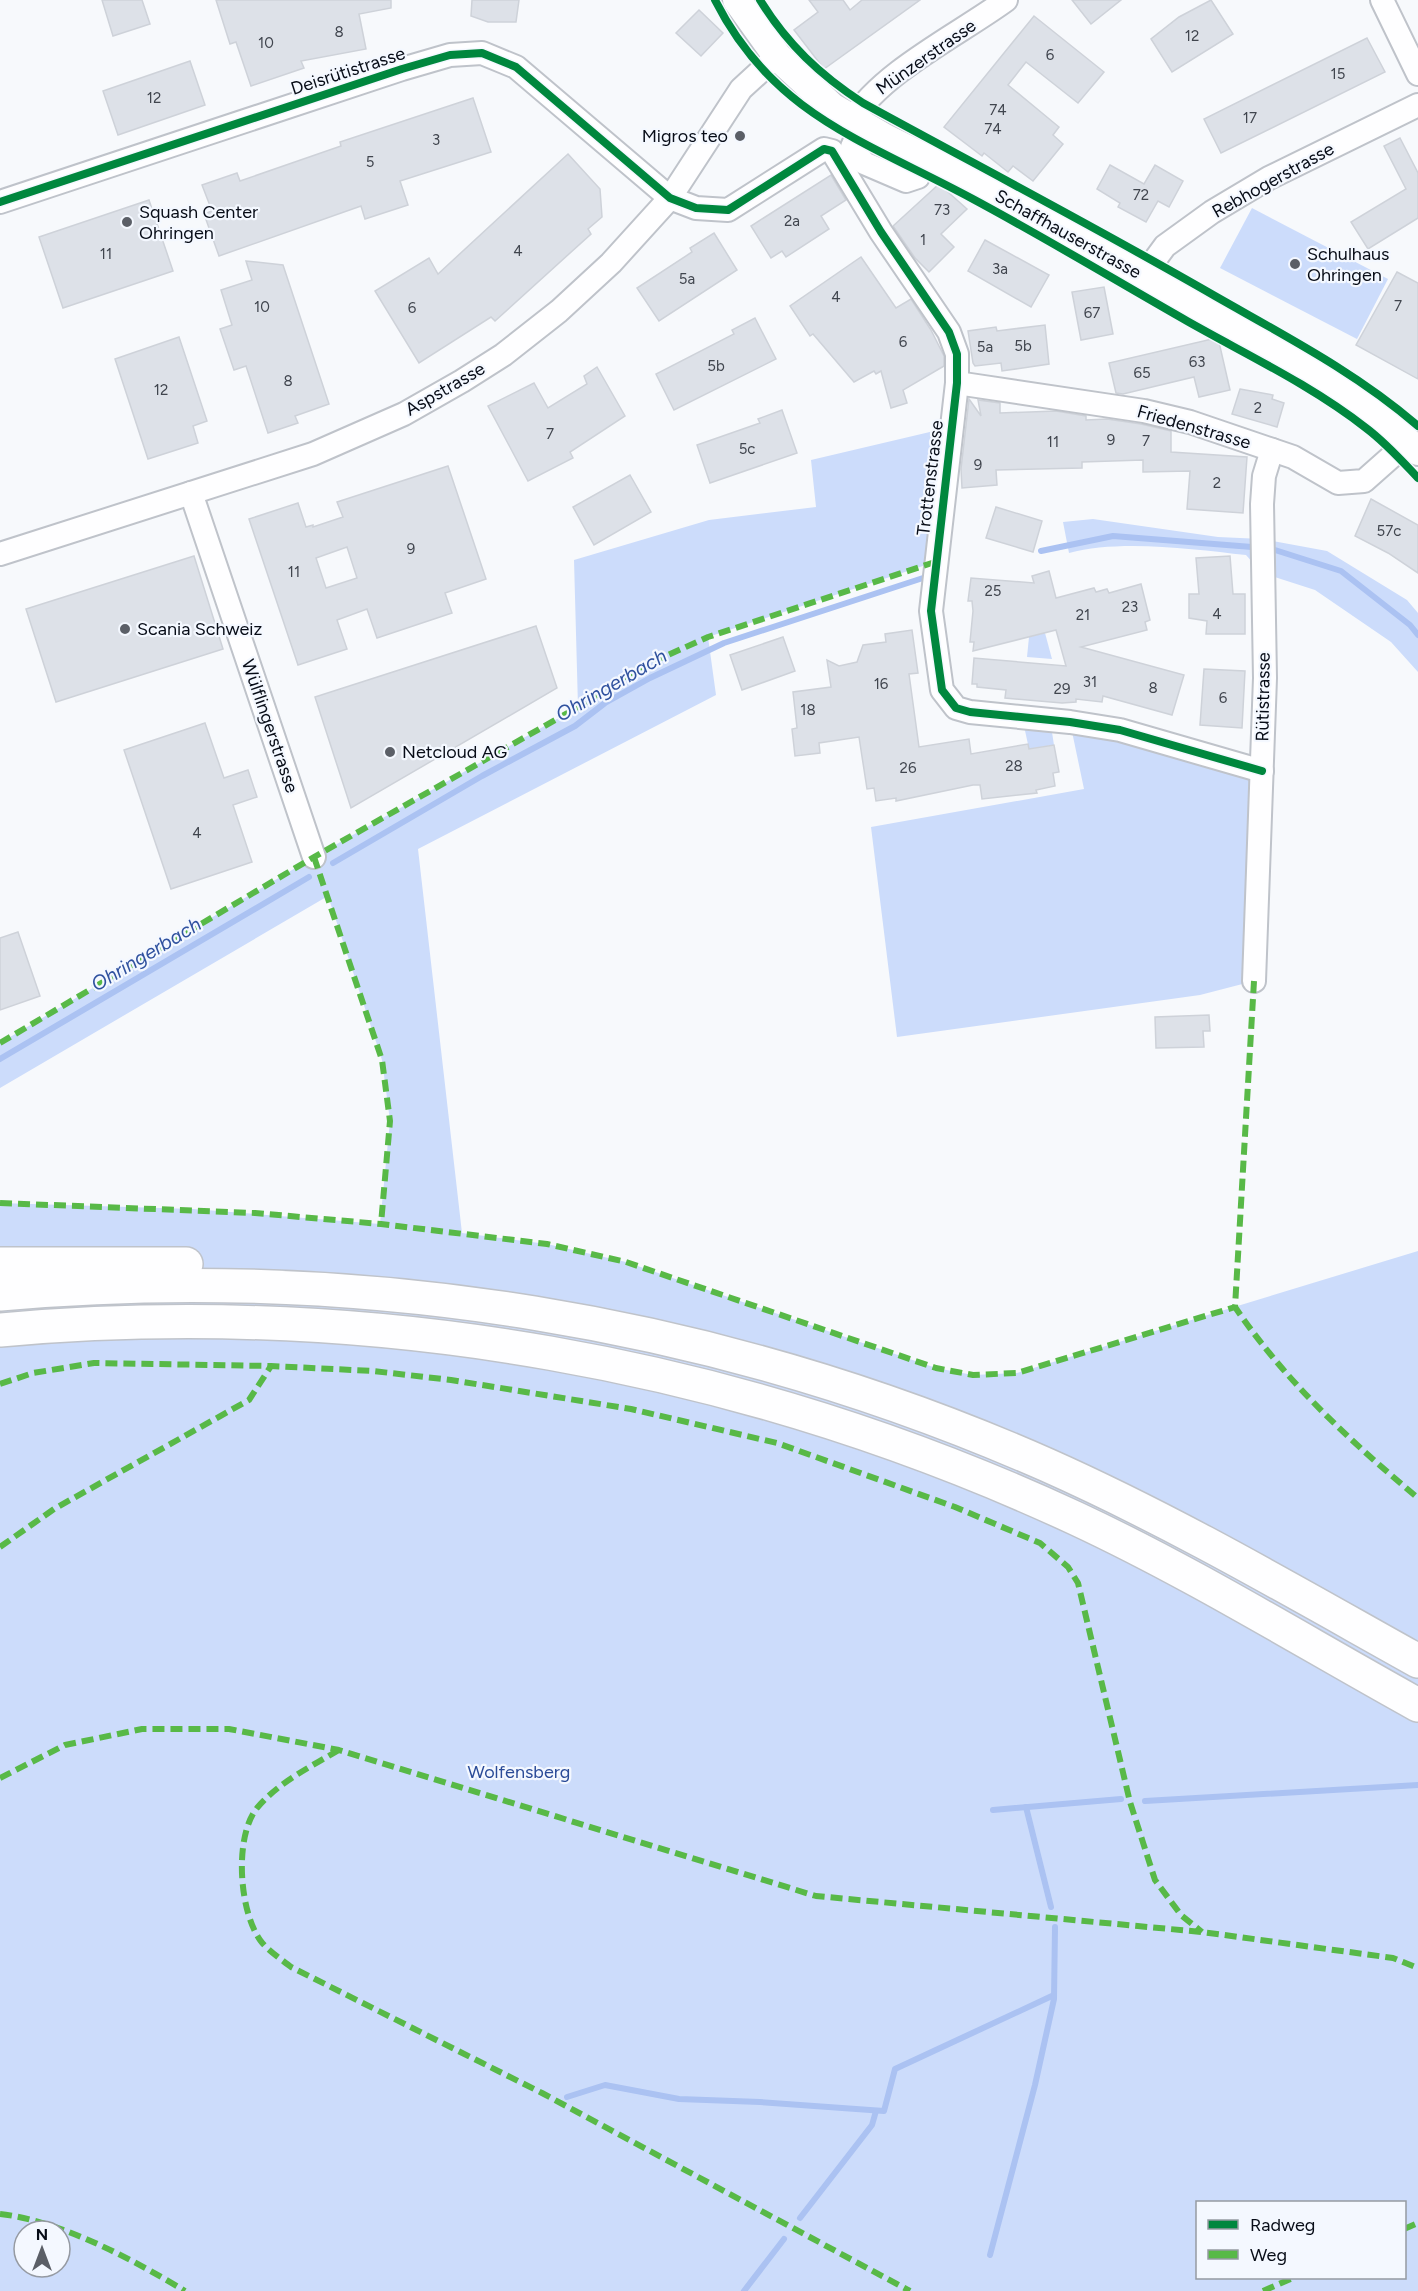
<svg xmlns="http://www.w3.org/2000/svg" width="1418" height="2291" font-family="Figtree,sans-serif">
  <rect width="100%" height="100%" fill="#f7f9fc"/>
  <g fill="#ccdcfb" fill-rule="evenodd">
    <path d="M1252 208 1388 279 1357 339 1220 268Z"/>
    <path d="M951 427 935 562 708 637 716 695 418 849 462 1233 547 1244 626 1262 936 1368 973 1375 1017 1373 1418 1251V2291H0V1203L193 1209 380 1224 390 1121 382 1060 328 896 0 1088V1043L314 857 578 707 574 560 709 520 816 507 811 460ZM1198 2202H1404V2278H1198ZM24 2231H60V2267H24Z"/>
    <path d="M1093 519 1218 537 1262 539 1327 551 1407 600 1418 613V672L1391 642 1315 590 1262 573 1246 555C1194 549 1119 539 1069 553L1063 522Z"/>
    <path d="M1045 633 1052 659 1027 657 1029 637Z"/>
    <path d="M1070 722 1262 771 1254 981 1200 995 897 1037 871 827 1084 789Z"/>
    <path d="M1024 726H1051L1054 745 1029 749Z"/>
  </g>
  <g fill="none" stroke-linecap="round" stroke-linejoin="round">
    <g stroke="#abc2f2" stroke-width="6">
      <path d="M1275 550 1341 571 1410 625 1418 635"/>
      <path d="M1041 551 1113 536 1252 547"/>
      <path d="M333 863 482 776 575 726 605 703 650 678 724 643 923 578"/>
      <path d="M0 1059 309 877"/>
      <path d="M1145 1801 1418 1785"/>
      <path d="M1026 1807 1051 1907"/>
      <path d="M993 1810 1121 1799"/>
      <path d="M567 2097 605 2085 679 2099 760 2102 884 2111 895 2069 1054 1995"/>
      <path d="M800 2218 872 2125 876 2111"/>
      <path d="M990 2255 1035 2085 1054 1999 1055 1927"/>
      <path d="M744 2291 784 2239"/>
    </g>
  </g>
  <g fill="#dde1e8" stroke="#ced2d9" stroke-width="1.5" fill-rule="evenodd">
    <path d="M102 0H142L150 24 113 36Z"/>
    <path d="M216 0H391V8L359 14 366 49 301 61 304 68 251 86 236 42 230 44Z"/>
    <path d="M472 0H519L516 22H488L471 16Z"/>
    <path d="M809 0H843L850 10 862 0H920L824 69 794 30 818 12Z"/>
    <path d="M1072 0H1121L1091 24Z"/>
    <path d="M1211 0 1233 34 1172 72 1151 39 1179 17Z"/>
    <path d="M699 10 723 33 701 56 676 33Z"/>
    <path d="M1034 16 1104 72 1078 103 1026 62 1008 85 1059 127 1053 135 1063 144 1033 181 1013 166 1008 172 984 153 982 156 944 127Z"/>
    <path d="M1367 38 1385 72 1221 153 1204 119Z"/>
    <path d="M190 61 205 105 118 135 103 91Z"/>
    <path d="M473 98 491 152 400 181 408 205 365 219 361 206 219 256 204 214 212 211 202 185 237 173 240 181 341 146 340 142Z"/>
    <path d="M1400 138 1418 173V218L1368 249 1351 222 1406 189 1384 146Z"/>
    <path d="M568 154 600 189 602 217 588 229 591 234 495 321 491 317 419 363 375 291 429 258 438 274Z"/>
    <path d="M1110 165 1144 184 1155 165 1183 181 1169 207 1158 201 1146 222 1118 207 1120 203 1097 189Z"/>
    <path d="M831 175 846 200 821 216 829 229 786 257 782 251 771 258 751 226Z"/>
    <path d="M939 184 967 209 941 234 954 247 929 272 915 258 893 226Z"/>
    <path d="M149 200 173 271 63 308 39 237Z"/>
    <path d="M714 233 737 270 659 321 637 288 692 252 690 248Z"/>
    <path d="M985 240 1049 275 1031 307 968 271Z"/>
    <path d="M861 257 896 308 911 299 931 330 944 356V366L903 390 907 403 891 408 881 371 876 374 874 371 854 382 813 334 810 336 790 306Z"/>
    <path d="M246 261 283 265 329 404 295 416 298 423 268 433 246 366 234 370 220 329 232 325 221 290 252 280Z"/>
    <path d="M1397 272 1418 283V379L1356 345Z"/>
    <path d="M1104 287 1113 334 1081 340 1072 292Z"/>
    <path d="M755 318 776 359 674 410 656 374 734 334 732 330Z"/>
    <path d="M1045 325 1049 364 1002 371 1001 363 975 366 973 363 968 331 996 327 997 331Z"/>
    <path d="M179 337 207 421 193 426 198 443 148 459 115 359Z"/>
    <path d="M1212 339 1219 342 1230 390 1199 397 1194 377 1123 394 1116 393 1109 363Z"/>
    <path d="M597 367 625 416 570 452 573 458 528 481 488 406 534 383 548 408 587 384 584 376Z"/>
    <path d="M1240 389 1273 395 1272 399 1284 403 1277 427 1232 414Z"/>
    <path d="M969 399 981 416 978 400 1000 403V413L1056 411 1086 416V420L1107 419 1141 424 1171 431V452L1247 457 1243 513 1187 509 1190 471 1143 472V460L1082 462V468L996 470 997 485 962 488 961 469Z"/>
    <path d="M782 410 797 453 710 483 697 445 760 423 758 419Z"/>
    <path d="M448 466 486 579 445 593 452 613 377 638 367 609 337 620 347 649 298 665 249 519 298 503 306 527 313 525V527L343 517 337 502ZM347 547 357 578 326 588 316 558Z"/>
    <path d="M630 475 651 512 594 545 573 507Z"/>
    <path d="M1371 499 1418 525V573L1388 553 1355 536Z"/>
    <path d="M996 507 1042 521 1033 552 986 538Z"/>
    <path d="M194 556 223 649 56 702 26 609Z"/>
    <path d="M1230 556 1233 594H1245V634H1206L1207 621 1189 618V594H1199L1196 558Z"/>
    <path d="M1049 571 1056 598 1094 588 1096 592 1107 589 1109 593 1141 584 1150 620 1145 622 1147 630 1081 647 1184 675 1172 715 1103 696 1102 702 1076 699V702L1062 703 1005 698 1006 690 977 687V684H972L974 658 1066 666 1056 630 973 651 974 642H970L973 611 972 601H968L971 578 1034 583 1032 576Z"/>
    <path d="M536 626 557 688 351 808 315 697Z"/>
    <path d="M912 630 918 673 909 674 919 747 969 739 971 754 1028 744 1029 749 1054 745 1059 772 1053 773 1055 786 1036 790 1037 793 982 799 980 785H973L896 801V798L876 801 874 788 867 789 859 737 819 743 820 753 795 756 792 729 797 728 793 692 831 687 827 660 839 666 857 662 863 645 886 642 885 634Z"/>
    <path d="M783 637 795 671 742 690 730 655Z"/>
    <path d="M1204 669 1245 671 1242 728 1200 725Z"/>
    <path d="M205 723 224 778 248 770 257 797 233 805 252 862 171 889 124 750Z"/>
    <path d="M18 932 40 996 0 1010V938Z"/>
    <path d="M1209 1015 1210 1031H1203L1204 1047 1156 1048 1155 1017Z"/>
  </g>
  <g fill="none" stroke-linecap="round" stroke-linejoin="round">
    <g stroke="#bfc3ca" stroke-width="26">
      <g id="minor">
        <path d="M1382 0 1418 74"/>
        <path d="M852 120C883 71 958 35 1006 0"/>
        <path d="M862 125 852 147 864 163 906 181 918 177 927 158"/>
        <path d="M0 202 402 69 450 55 482 53 516 67 670 198 696 208 728 210 824 149 832 151 881 232 949 332 957 354V383L931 611 942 690 956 708 970 712 1070 722 1120 730 1262 771"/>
        <path d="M1143 276 1165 246 1212 212 1269 178 1418 105"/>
        <path d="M957 383 1144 411 1190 422 1293 457 1338 483 1364 481 1408 442"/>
        <path d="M191 493 314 857"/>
        <path d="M0 554 313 454 404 414 462 381 503 355 559 311 611 263 670 198 741 89 777 56"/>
        <path d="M1254 981 1265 678 1262 504 1264 476 1272 450"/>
      </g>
    </g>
    <g stroke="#bfc3ca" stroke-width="32">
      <path id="major" d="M737 0 777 56 832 107 885 138 993 192 1317 375 1378 416 1418 451"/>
    </g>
    <g stroke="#bfc3ca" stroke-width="36">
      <g id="highway">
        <path d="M0 1264H186"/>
        <path d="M0 1294C357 1262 719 1320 1047 1465 1175 1522 1296 1593 1418 1661"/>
        <path d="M0 1330C369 1297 739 1362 1075 1518 1193 1573 1304 1642 1418 1705"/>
      </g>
    </g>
    <use href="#minor" stroke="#fefeff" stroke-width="22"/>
    <use href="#major" stroke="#fefeff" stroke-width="28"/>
    <use href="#highway" stroke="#fefeff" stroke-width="33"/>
    <g stroke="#58b947" stroke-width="6" stroke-dasharray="12 6" stroke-linecap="butt">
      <path d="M314 857 382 1060 390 1121 381 1224"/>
      <path d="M1254 981 1235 1307C1285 1381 1350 1441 1418 1498"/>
      <path d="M0 1043 314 857 578 707 637 669 708 637 935 562"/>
      <path d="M0 1203 255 1213 381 1224 547 1244 626 1262 936 1368 973 1375 1017 1373 1235 1307"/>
      <path d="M0 1384 33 1373 94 1363 271 1366 373 1371 451 1380 631 1409 777 1443 955 1507 1040 1543 1068 1567 1078 1583 1130 1802 1155 1880 1181 1915 1202 1932"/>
      <path d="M0 1547 54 1509 249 1400 271 1366"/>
      <path d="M339 1750C310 1767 279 1782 257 1808 234 1837 239 1910 260 1940 267 1950 281 1959 291 1967L542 2093 910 2291"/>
      <path d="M0 1778 65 1745 142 1729H229L339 1750 816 1896 1202 1932 1393 1958 1418 1968"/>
      <path d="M0 2214C59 2220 134 2260 185 2291"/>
      <path d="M1404 2229 1418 2223"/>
      <path d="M1263 2291 1293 2278"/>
    </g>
    <g stroke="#f4f8ff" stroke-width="11">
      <g id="cycleway">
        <path d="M715 0C773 115 865 141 971 198 1044 237 1115 280 1187 321 1247 355 1311 385 1366 428 1386 443 1401 460 1418 478"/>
        <path d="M760 0C787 44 820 75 863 103 980 167 1099 229 1215 296 1285 336 1357 373 1418 426"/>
        <path d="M0 202 402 69 450 55 482 53 516 67 670 198 696 208 728 210 824 149 832 151 881 232 949 332 957 354V383L931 611 942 690 956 708 970 712 1070 722 1120 730 1262 771"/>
      </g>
    </g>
    <use href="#cycleway" stroke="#00873e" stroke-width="8"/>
  </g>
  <g fill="#5b5f67" stroke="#f4f8ff" stroke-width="2">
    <circle cx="740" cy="136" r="6"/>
    <circle cx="127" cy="222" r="6"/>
    <circle cx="1295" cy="264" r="6"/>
    <circle cx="125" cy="629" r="6"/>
    <circle cx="390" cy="752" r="6"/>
  </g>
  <g text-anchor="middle" stroke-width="4.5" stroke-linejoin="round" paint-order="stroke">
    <g font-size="15" fill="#40454e">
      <text x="339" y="37">8</text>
      <text x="1192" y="41">12</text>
      <text x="266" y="48">10</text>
      <text x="1050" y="60">6</text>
      <text x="1338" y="79">15</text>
      <text x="154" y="103">12</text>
      <text x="998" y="115">74</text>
      <text x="1250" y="123">17</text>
      <text x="993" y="134">74</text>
      <text x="436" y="145">3</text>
      <text x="370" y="167">5</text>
      <text x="1141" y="200">72</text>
      <text x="942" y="215">73</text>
      <text x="792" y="226">2a</text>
      <text x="923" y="245">1</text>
      <text x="518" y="256">4</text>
      <text x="106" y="259">11</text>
      <text x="1000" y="274">3a</text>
      <text x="687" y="284">5a</text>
      <text x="836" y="302">4</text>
      <text x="1398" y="311">7</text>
      <text x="262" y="312">10</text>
      <text x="412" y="313">6</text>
      <text x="1092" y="318">67</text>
      <text x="903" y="347">6</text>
      <text x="1023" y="351">5b</text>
      <text x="985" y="352">5a</text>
      <text x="1197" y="367">63</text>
      <text x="716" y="371">5b</text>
      <text x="1142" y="378">65</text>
      <text x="288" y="386">8</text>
      <text x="161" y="395">12</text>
      <text x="1258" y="413">2</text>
      <text x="550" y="439">7</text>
      <text x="1111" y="445">9</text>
      <text x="1146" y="446">7</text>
      <text x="1053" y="447">11</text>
      <text x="747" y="454">5c</text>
      <text x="978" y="470">9</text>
      <text x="1217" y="488">2</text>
      <text x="1389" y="536">57c</text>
      <text x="411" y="554">9</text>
      <text x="294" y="577">11</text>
      <text x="993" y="596">25</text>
      <text x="1130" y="612">23</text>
      <text x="1217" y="619">4</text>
      <text x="1083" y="620">21</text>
      <text x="1090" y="687">31</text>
      <text x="881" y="689">16</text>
      <text x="1153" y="693">8</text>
      <text x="1062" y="694">29</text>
      <text x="1223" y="703">6</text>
      <text x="808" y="715">18</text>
      <text x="1014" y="771">28</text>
      <text x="908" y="773">26</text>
      <text x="197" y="838">4</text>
    </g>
    <g font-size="18" fill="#070c17" stroke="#f4f8ff">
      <text transform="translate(926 57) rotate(-35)" y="6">Münzerstrasse</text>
      <text transform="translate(348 71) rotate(-18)" y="6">Deisrütistrasse</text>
      <text transform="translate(1273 180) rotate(-29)" y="6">Rebhogerstrasse</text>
      <text transform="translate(1068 234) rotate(29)" y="6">Schaffhauserstrasse</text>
      <text transform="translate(445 389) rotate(-30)" y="6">Aspstrasse</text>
      <text transform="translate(1194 427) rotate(16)" y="6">Friedenstrasse</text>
      <text transform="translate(930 478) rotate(-83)" y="6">Trottenstrasse</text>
      <text transform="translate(1263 697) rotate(-89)" y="6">Rütistrasse</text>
      <text transform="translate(270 726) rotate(71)" y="6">Wülflingerstrasse</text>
    </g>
    <g font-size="18" fill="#070c17" stroke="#f4f8ff" text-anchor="start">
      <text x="728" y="142" text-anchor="end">Migros teo</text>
      <text x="139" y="218">Squash Center<tspan x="139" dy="21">Ohringen</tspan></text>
      <text x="1307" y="260">Schulhaus<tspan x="1307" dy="21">Ohringen</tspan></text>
      <text x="137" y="635">Scania Schweiz</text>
      <text x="402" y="758">Netcloud AG</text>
    </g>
    <g font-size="18" fill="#2a4b98" stroke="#f4f8ff">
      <text x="519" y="1778">Wolfensberg</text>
    </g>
    <g font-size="20" font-style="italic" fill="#30529f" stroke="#f4f8ff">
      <text transform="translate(611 685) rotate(-30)" y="7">Ohringerbach</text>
      <text transform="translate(146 954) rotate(-31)" y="7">Ohringerbach</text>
    </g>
  </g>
  <rect x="1196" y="2201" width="210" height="78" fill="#f4f8ff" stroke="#959aa2" stroke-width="1.5"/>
  <rect x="1208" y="2220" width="30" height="9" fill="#00873e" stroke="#959aa2" stroke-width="1.5"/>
  <text x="1250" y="2231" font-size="18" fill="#070c17">Radweg</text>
  <rect x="1208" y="2250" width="30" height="9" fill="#58b947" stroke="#959aa2" stroke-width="1.5"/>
  <text x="1250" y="2261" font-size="18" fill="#070c17">Weg</text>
  <g transform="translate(42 2249)"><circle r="28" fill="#f4f8ff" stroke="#959aa2" stroke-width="1.5"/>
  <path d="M0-4.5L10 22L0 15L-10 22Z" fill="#5b5f67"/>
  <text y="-9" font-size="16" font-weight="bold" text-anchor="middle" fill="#070c17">N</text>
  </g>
</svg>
